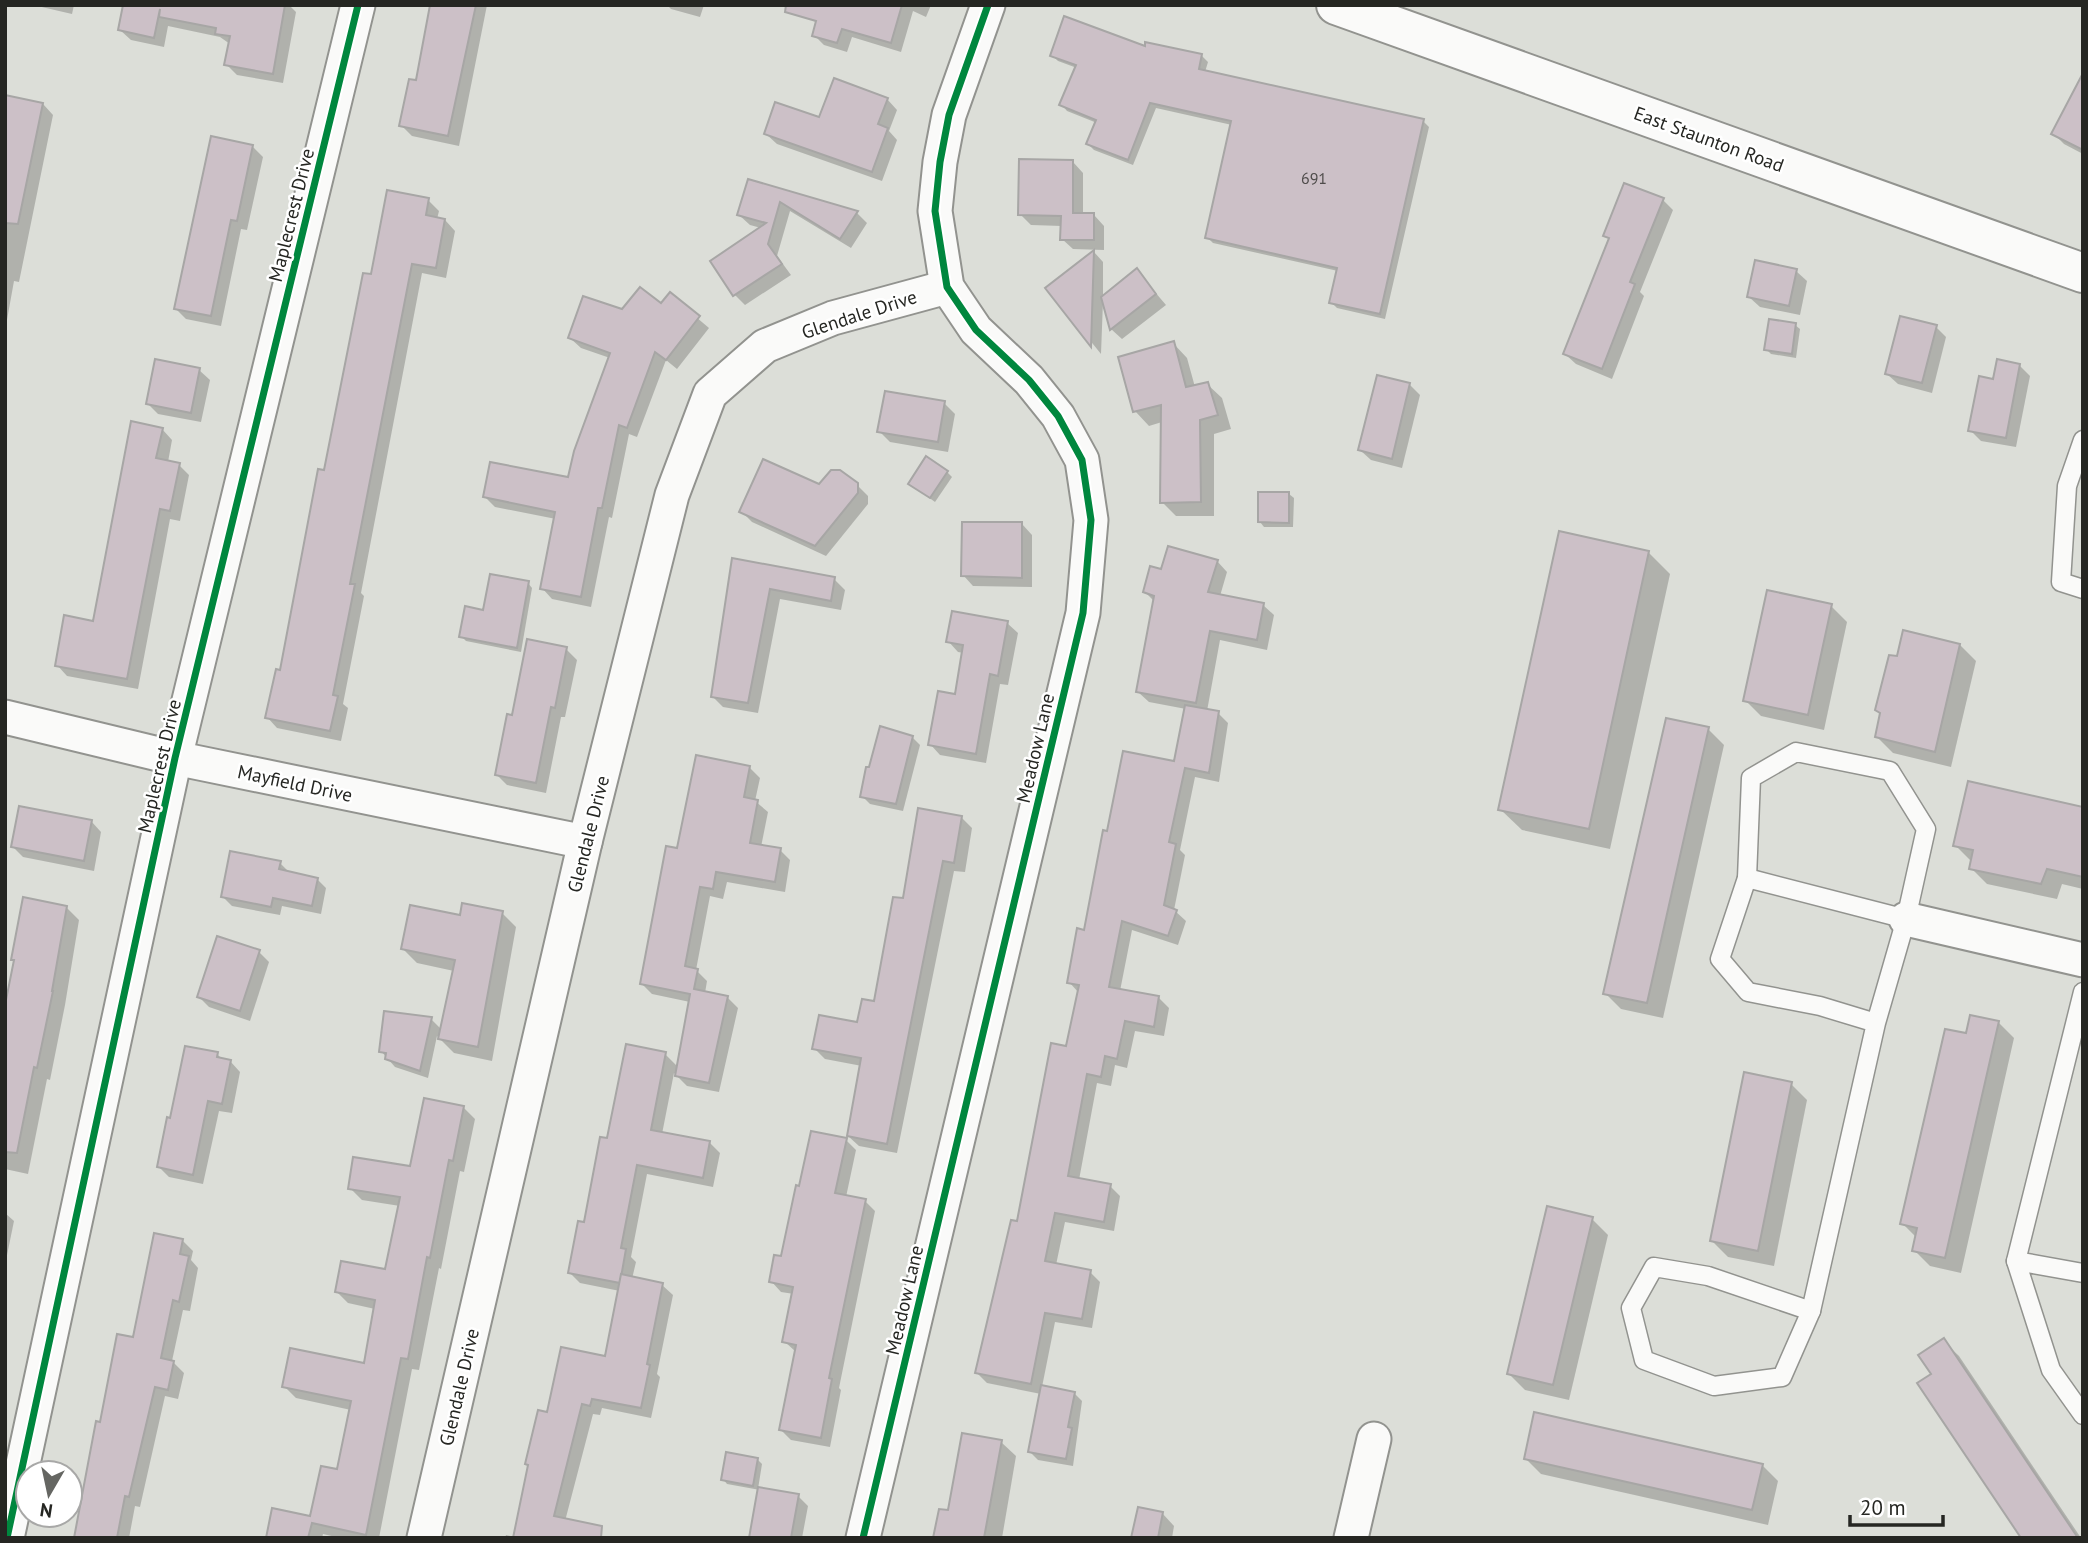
<svg xmlns="http://www.w3.org/2000/svg" width="2088" height="1543" font-family="'PT Sans',sans-serif">
  <rect width="100%" height="100%" fill="#dcded8"/>
  <g fill="#0003">
    <path d="M33 5H74L72 14Z"/>
    <path d="M125 5H289L296 12 283 83 237 75 226 64 230 44 220 37 168 26 164 47 131 40 120 30Z"/>
    <path d="M431 5H487L459 146 412 136 401 125 417 82Z"/>
    <path d="M667 5H704L700 17 671 9Z"/>
    <path d="M822 5H931L926 17 913 11 901 52 852 37 847 52 824 45 814 35Z"/>
    <path d="M1146 48 1202 56 1208 62 1205 72 1423 121 1429 127 1385 319 1337 308 1331 302 1338 271 1213 243 1207 237 1232 125 1156 108 1133 165 1094 150 1088 144 1097 123 1067 111 1062 105 1077 68 1058 61 1052 55Z"/>
    <path d="M2083 86V154L2064 144 2053 133Z"/>
    <path d="M5 97 43 104 53 115 19 282 14 281 5 331Z"/>
    <path d="M887 99 897 110 889 131 897 140 882 181 777 144 766 134Z"/>
    <path d="M252 146 263 157 247 230 241 229 221 326 186 319 175 308Z"/>
    <path d="M1073 162 1083 173V215H1094L1104 226V250L1073 249 1062 239V226L1031 225 1020 214Z"/>
    <path d="M749 181 857 213 867 223 851 248 790 211 777 256 791 275 745 305 735 295 761 228 750 225 739 215Z"/>
    <path d="M428 200 439 211 437 219 445 220 455 231 446 278 422 273 361 593 364 596 343 704 348 708 341 741 277 728 267 717 281 672 325 472 372 277Z"/>
    <path d="M1663 200 1673 210 1640 292 1644 296 1612 379 1576 364 1565 354 1610 240 1605 235Z"/>
    <path d="M1094 252 1103 262V297L1137 271 1166 305 1122 339 1111 329 1103 301 1101 354 1048 288Z"/>
    <path d="M1796 271 1807 281 1800 315 1760 307 1749 297Z"/>
    <path d="M670 295 709 328 677 369 666 360 637 437 629 434 612 518 609 517 591 607 552 599 542 588 556 519 495 507 485 497 570 479 610 358 581 348 570 338 623 312 662 306Z"/>
    <path d="M1795 325 1800 329 1796 358 1771 354 1766 349Z"/>
    <path d="M1936 327 1946 337 1932 393 1898 384 1887 374Z"/>
    <path d="M1173 343 1187 358 1195 387 1207 384 1222 398 1231 429 1214 434V516H1176L1162 502V422L1149 426 1135 411Z"/>
    <path d="M2019 365 2030 376 2016 447 1981 441 1970 430 1994 381Z"/>
    <path d="M199 370 210 380 201 422 158 414 147 403Z"/>
    <path d="M1410 385 1420 395 1402 468 1371 460 1360 450Z"/>
    <path d="M944 403 955 414 948 452 890 442 879 431Z"/>
    <path d="M162 429 172 440 168 462 179 465 189 475 180 521 170 519 138 689 67 676 57 665 94 623Z"/>
    <path d="M947 472 952 477 935 502 910 484Z"/>
    <path d="M857 485 868 496V504L826 556 752 522 741 511 819 486Z"/>
    <path d="M1289 494 1294 498 1293 527H1264L1260 522Z"/>
    <path d="M1022 524 1032 535V587L973 586 963 575Z"/>
    <path d="M1648 552 1670 574 1610 849 1522 830 1500 809Z"/>
    <path d="M734 561 834 579 845 590 841 610 780 599 758 713 723 707 712 696Z"/>
    <path d="M1217 561 1227 572 1220 596 1263 605 1274 615 1267 650 1220 640 1207 711 1218 713 1228 723 1219 782 1195 777 1180 850 1185 855 1174 910 1186 921 1178 945 1132 930 1120 991 1159 998 1169 1008 1164 1036 1135 1031 1127 1068 1115 1065 1111 1086 1097 1083 1079 1180 1110 1186 1120 1196 1114 1231 1065 1222 1056 1265 1090 1272 1100 1282 1092 1328 1055 1322 1042 1387 1074 1393 1082 1401 1073 1466 1038 1460 1030 1452 1041 1394 987 1383 977 1373 1068 1048 1079 993 1069 982 1086 932 1108 833 1175 763 1186 709 1149 702 1138 692 1155 602 1145 592 1162 571Z"/>
    <path d="M528 583 532 588 521 652 466 641 461 636 484 612Z"/>
    <path d="M1831 606 1847 622 1824 730 1761 716 1745 700Z"/>
    <path d="M1007 623 1018 633 1008 685 1000 684 986 763 940 755 930 744 956 697 964 653 958 652 948 641Z"/>
    <path d="M1960 645 1976 661 1951 767 1893 753 1877 737 1898 658Z"/>
    <path d="M566 649 577 660 565 717H561L546 793 507 785 497 775 514 717Z"/>
    <path d="M1708 729 1724 745 1663 1018 1621 1009 1605 993Z"/>
    <path d="M912 737 920 745 903 811 870 804 862 796Z"/>
    <path d="M750 768 760 778 755 801 768 812 761 847 780 850 790 860 785 892 727 882 723 899 710 896 696 970 707 981 705 993 727 997 738 1008 719 1092 687 1086 674 1073 662 1134 709 1142 720 1153 713 1187 647 1174 631 1257 636 1262 632 1279 662 1285 673 1295 657 1374 660 1377 651 1418 602 1408 600 1415 593 1414 564 1525 568 1538H505L506 1535 515 1537 549 1414 606 1358 620 1291 580 1283 570 1273 609 1140 665 1054 678 1067 690 1002 652 994 642 984 678 850Z"/>
    <path d="M2083 810V889L2062 884 2057 899 1987 884 1971 868V861L1955 845Z"/>
    <path d="M961 817 972 828 965 872 954 871 897 1153 859 1146 848 1136 862 1066 825 1059 814 1048 859 1024 875 1003 905 901Z"/>
    <path d="M91 821 101 832 94 871 23 857 13 847Z"/>
    <path d="M280 863 289 872 317 879 326 888 321 914 282 906 280 915 232 906 223 897Z"/>
    <path d="M66 907 79 920 65 1005 50 1080 47 1079 28 1174 5 1169V1014L16 962 13 959Z"/>
    <path d="M502 913 516 927 492 1061 454 1053 437 1036 428 1078 395 1067 381 1051 431 1019 442 1030 454 971 417 963 403 949 461 917Z"/>
    <path d="M259 952 269 962 250 1021 209 1007 199 997Z"/>
    <path d="M1998 1022 2014 1038 1961 1273 1930 1266 1914 1250 1917 1238 1902 1223 1967 1035Z"/>
    <path d="M217 1054 223 1060 230 1061 240 1072 232 1113 219 1111 203 1184 169 1177 159 1167 172 1120Z"/>
    <path d="M1791 1084 1807 1100 1774 1266 1728 1257 1712 1241Z"/>
    <path d="M463 1107 475 1119 464 1172 460 1171 441 1269 439 1268 419 1370 412 1369 379 1538H340L323 1534 322 1538H269L311 1518 339 1472 351 1410 296 1398 284 1386 365 1365 375 1309 348 1303 337 1292 387 1271 400 1206 362 1200 350 1188 412 1168Z"/>
    <path d="M846 1140 856 1150 846 1197 865 1201 875 1211 839 1388 841 1390 830 1447 791 1440 781 1430 796 1352 784 1341 794 1294 781 1292 771 1281 783 1259 801 1188Z"/>
    <path d="M5 1213 14 1221 5 1265Z"/>
    <path d="M1592 1219 1608 1235 1569 1400 1525 1390 1509 1374Z"/>
    <path d="M182 1240 193 1251 191 1260 198 1268 190 1311 183 1310 172 1361 184 1373 178 1399 165 1396 140 1507 135 1506 129 1538H75L101 1424 135 1340Z"/>
    <path d="M1943 1341 1959 1356 2081 1538H2023L1933 1374Z"/>
    <path d="M1001 1442 1016 1456 1002 1538H935L950 1512Z"/>
    <path d="M1525 1458 1762 1465 1778 1481 1768 1525 1541 1474Z"/>
    <path d="M758 1460 762 1464 758 1489 798 1496 808 1506 802 1538H751L760 1490 727 1484 723 1479Z"/>
    <path d="M1162 1513 1174 1526 1172 1538H1133Z"/>
  </g>
  <g fill="#ccc0c7" stroke="#a7a6a5" stroke-width="2">
    <path d="M123 5H285L273 74 224 65 230 36 215 34 216 28 159 17 160 9 154 38 118 30Z"/>
    <path d="M430 5H476L448 136 399 126 409 79 416 80Z"/>
    <path d="M786 5H902L891 43 842 29 837 43 812 36 816 21 785 12Z"/>
    <path d="M1064 16 1145 46V42L1202 54 1199 69 1424 119 1380 314 1329 303 1337 268 1205 238 1231 121 1150 103 1128 160 1086 144 1096 120 1059 105 1076 65 1050 56Z"/>
    <path d="M2083 73V150L2051 134Z"/>
    <path d="M834 78 888 98 878 124 888 128 872 172 764 134 775 102 819 117Z"/>
    <path d="M5 95 43 103 18 224 5 223Z"/>
    <path d="M211 136 253 145 237 221 231 220 211 316 174 309Z"/>
    <path d="M1019 159 1073 160V213H1094V240H1060L1061 216 1018 215Z"/>
    <path d="M748 179 858 211 840 239 780 202 768 244 782 264 733 296 710 261 766 223 737 215Z"/>
    <path d="M1624 183 1664 198 1630 282 1635 284 1602 369 1563 354 1609 238 1603 236Z"/>
    <path d="M387 190 429 198 426 215 445 219 436 268 412 264 350 584H355L333 695 338 696 330 731 265 718 276 669 280 670 318 469 324 470 363 273 371 274Z"/>
    <path d="M1094 250 1091 347 1045 288Z"/>
    <path d="M1755 260 1797 269 1789 306 1747 297Z"/>
    <path d="M1137 268 1156 294 1110 330 1101 297Z"/>
    <path d="M640 287 661 303 670 292 700 316 666 360 655 352 627 428 619 425 602 508H598L581 597 540 589 555 512 483 497 490 462 568 477 574 451 610 353 568 338 583 296 622 309Z"/>
    <path d="M1900 316 1937 325 1922 383 1885 374Z"/>
    <path d="M1769 319 1796 323 1792 354 1764 350Z"/>
    <path d="M1174 341 1186 387 1208 382 1218 415 1200 420 1201 502 1160 503 1161 405 1133 412 1118 357Z"/>
    <path d="M155 359 200 368 191 413 146 404Z"/>
    <path d="M1997 359 2020 364 2006 438 1968 431 1979 376 1993 379Z"/>
    <path d="M1377 375 1410 383 1392 459 1358 450Z"/>
    <path d="M885 391 945 401 938 442 877 432Z"/>
    <path d="M131 421 163 428 156 458 180 463 170 511 160 509 127 679 55 666 64 615 93 621Z"/>
    <path d="M926 456 948 471 930 498 908 484Z"/>
    <path d="M763 459 819 484 831 470H840L858 483V493L815 546 739 512Z"/>
    <path d="M1258 492H1289V523L1258 522Z"/>
    <path d="M962 522H1022V578L961 576Z"/>
    <path d="M1559 531 1649 551 1589 829 1498 810Z"/>
    <path d="M1168 546 1218 560 1208 592 1264 603 1257 640 1210 631 1196 703 1136 692 1154 596 1143 592 1150 566 1161 569Z"/>
    <path d="M732 558 835 577 831 601 770 589 748 703 711 697Z"/>
    <path d="M490 574 529 581 517 648 459 637 465 606 483 610Z"/>
    <path d="M1767 590 1832 604 1808 715 1743 701Z"/>
    <path d="M952 611 1008 621 998 676 990 674 976 754 928 745 938 691 955 694 963 645 946 642Z"/>
    <path d="M1903 630 1960 644 1935 752 1875 737 1880 713 1875 710 1889 655 1897 656Z"/>
    <path d="M527 639 567 647 555 708 551 707 536 783 495 775 507 714 512 715Z"/>
    <path d="M1185 705 1219 711 1209 773 1185 768 1169 842 1176 844 1164 905 1177 910 1168 936 1122 921 1109 987 1159 996 1154 1027 1125 1021 1117 1059 1105 1056 1101 1077 1087 1074 1068 1176 1111 1184 1104 1222 1055 1213 1045 1261 1091 1270 1082 1319 1045 1313 1031 1384 975 1373 1011 1220 1017 1221 1051 1043 1066 1046 1079 985 1067 983 1077 928 1084 930 1103 830 1107 831 1123 751 1174 761Z"/>
    <path d="M1666 718 1709 727 1647 1003 1603 994Z"/>
    <path d="M880 726 913 736 896 804 860 797 866 767H869Z"/>
    <path d="M696 755 750 766 744 797 758 800 750 843 781 848 775 882 716 872 713 889 700 887 685 966 698 969 694 989 728 996 709 1083 675 1076 690 994 640 984 666 846 677 848Z"/>
    <path d="M1968 781 2083 807V877L2047 869 2041 884 1969 869 1973 850 1953 846Z"/>
    <path d="M19 806 92 820 84 861 11 847Z"/>
    <path d="M918 808 962 816 954 863 943 861 887 1144 847 1136 861 1058 812 1049 819 1015 857 1022 862 999 874 1001 893 897 903 898Z"/>
    <path d="M230 851 281 861 279 869 318 878 312 906 273 898 271 907 221 897Z"/>
    <path d="M23 897 67 906 52 991H53L37 1068 34 1067 17 1153 5 1152V1005L14 960H11Z"/>
    <path d="M462 903 503 911 478 1047 438 1039 455 960 401 949 410 905 460 915Z"/>
    <path d="M217 936 260 950 240 1011 197 997Z"/>
    <path d="M384 1011 432 1017 420 1071 385 1059 386 1053 379 1052Z"/>
    <path d="M1970 1015 1999 1021 1945 1258 1912 1251 1917 1228 1900 1224 1945 1029 1966 1033Z"/>
    <path d="M626 1044 666 1052 651 1130 710 1141 703 1178 637 1165 621 1248 626 1249 620 1283 568 1273 578 1221 584 1222 600 1137 607 1138Z"/>
    <path d="M185 1046 218 1052 217 1057 231 1060 222 1104 208 1101 193 1175 157 1167 167 1117 170 1118Z"/>
    <path d="M1744 1072 1792 1082 1758 1251 1710 1241Z"/>
    <path d="M424 1098 464 1106 453 1161 449 1160 430 1258 427 1257 408 1359 401 1358 366 1535 312 1523 308 1538H266L272 1508 310 1516 321 1466 337 1469 351 1401 282 1387 290 1348 364 1363 375 1300 335 1292 341 1261 385 1269 400 1197 348 1189 353 1157 410 1166Z"/>
    <path d="M811 1131 847 1138 835 1193 866 1199 829 1378 832 1379 821 1438 779 1430 796 1345 782 1342 793 1287 769 1282 774 1255 781 1256 796 1185 799 1186Z"/>
    <path d="M1547 1206 1593 1217 1553 1385 1507 1374Z"/>
    <path d="M154 1233 183 1239 180 1254 189 1256 179 1302 173 1300 161 1358 174 1361 168 1390 155 1387 129 1497 125 1496 117 1538H74L96 1421 100 1422 117 1334 133 1337Z"/>
    <path d="M621 1274 663 1283 647 1364 650 1365 641 1408 592 1399 590 1406 582 1404 554 1516 602 1526 601 1538H513L528 1465 525 1464 538 1410 547 1412 561 1347 605 1356Z"/>
    <path d="M1944 1338 2078 1538H2021L1917 1383 1931 1374 1918 1355Z"/>
    <path d="M1041 1385 1075 1392 1068 1427 1072 1428 1066 1459 1028 1452Z"/>
    <path d="M1534 1412 1763 1464 1752 1510 1524 1459Z"/>
    <path d="M962 1433 1002 1440 984 1538H933L939 1509 948 1510Z"/>
    <path d="M726 1452 758 1458 753 1486 721 1480Z"/>
    <path d="M758 1487 799 1494 791 1538H749Z"/>
    <path d="M1138 1507 1163 1512 1158 1538H1131Z"/>
  </g>
  <g fill="none" stroke-linecap="round" stroke-linejoin="round">
    <g stroke="#92938f" stroke-width="21">
      <g id="lane">
        <path d="M2083 440 2067 486 2061 582 2083 589"/>
        <path d="M1747 878 1906 919"/>
        <path d="M2016 1261 2083 992"/>
        <path d="M1654 1267 1708 1276 1811 1311 1782 1377 1714 1386 1644 1360 1631 1308Z"/>
        <path d="M2083 1273 2016 1261 2051 1370 2083 1415"/>
        <path d="M1811 1311 1876 1023 1906 919 1926 829 1890 771 1796 752 1751 778 1747 878 1720 959 1748 992 1820 1006 1876 1023"/>
      </g>
    </g>
    <g stroke="#92938f" stroke-width="37">
      <g id="street">
        <path d="M5 717 175 758 585 842"/>
        <path d="M1906 919 2083 960"/>
        <path d="M7 1538 175 758 358 5"/>
        <path d="M424 1538 585 842 672 495 710 394 765 346 833 318 947 287"/>
        <path d="M863 1538 1083 613 1091 520 1082 460 1058 416 1029 380 976 330 947 287 935 211 940 162 949 115 988 5"/>
        <path d="M1351 1538 1374 1439"/>
      </g>
    </g>
    <g stroke="#92938f" stroke-width="42">
      <path id="secondary" d="M1336 5 2083 273"/>
    </g>
    <use href="#lane" stroke="#fafaf9" stroke-width="18"/>
    <use href="#street" stroke="#fafaf9" stroke-width="33"/>
    <use href="#secondary" stroke="#fafaf9" stroke-width="38"/>
    <g stroke="#fff" stroke-width="11">
      <g id="cycleway">
        <path d="M7 1538 175 758 358 5"/>
        <path d="M863 1538 1083 613 1091 520 1082 460 1058 416 1029 380 976 330 947 287 935 211 940 162 949 115 988 5"/>
      </g>
    </g>
    <use href="#cycleway" stroke="#00873e" stroke-width="7"/>
  </g>
  <g text-anchor="middle" stroke-width="5" stroke-linejoin="round" paint-order="stroke">
    <g font-size="16" fill="#4f4c4b">
      <text x="1314" y="184">691</text>
    </g>
    <g font-size="19" fill="#252622" stroke="#fff">
      <text transform="translate(1709 139) rotate(20)" y="7">East Staunton Road</text>
      <text transform="translate(291 215) rotate(-76)" y="7">Maplecrest Drive</text>
      <text transform="translate(859 314) rotate(-18)" y="7">Glendale Drive</text>
      <text transform="translate(1035 748) rotate(-77)" y="7">Meadow Lane</text>
      <text transform="translate(159 766) rotate(-77)" y="7">Maplecrest Drive</text>
      <text transform="translate(295 783) rotate(12)" y="7">Mayfield Drive</text>
      <text transform="translate(588 834) rotate(-76)" y="7">Glendale Drive</text>
      <text transform="translate(904 1300) rotate(-77)" y="7">Meadow Lane</text>
      <text transform="translate(459 1387) rotate(-77)" y="7">Glendale Drive</text>
    </g>
  </g>
  <rect width="2088" height="1543" fill="none" stroke="#252622" stroke-width="14"/>
  <g transform="translate(49 1494) rotate(189)"><circle r="33" fill="#ffffff" stroke="#a8a8a7" stroke-width="2"/>
  <path d="M0-5L12 26L0 18L-12 26Z" fill="#656662"/>
  <text y="-10" font-size="19" font-weight="bold" text-anchor="middle" fill="#252622">N</text>
  </g>
  <path d="M1850 1515v10h93v-10" fill="none" stroke="#252622" stroke-width="3.5"/>
  <text x="1860" y="1515" font-size="21" fill="#252622" stroke="#ffffff" stroke-width="5" paint-order="stroke">20 m</text>
</svg>
